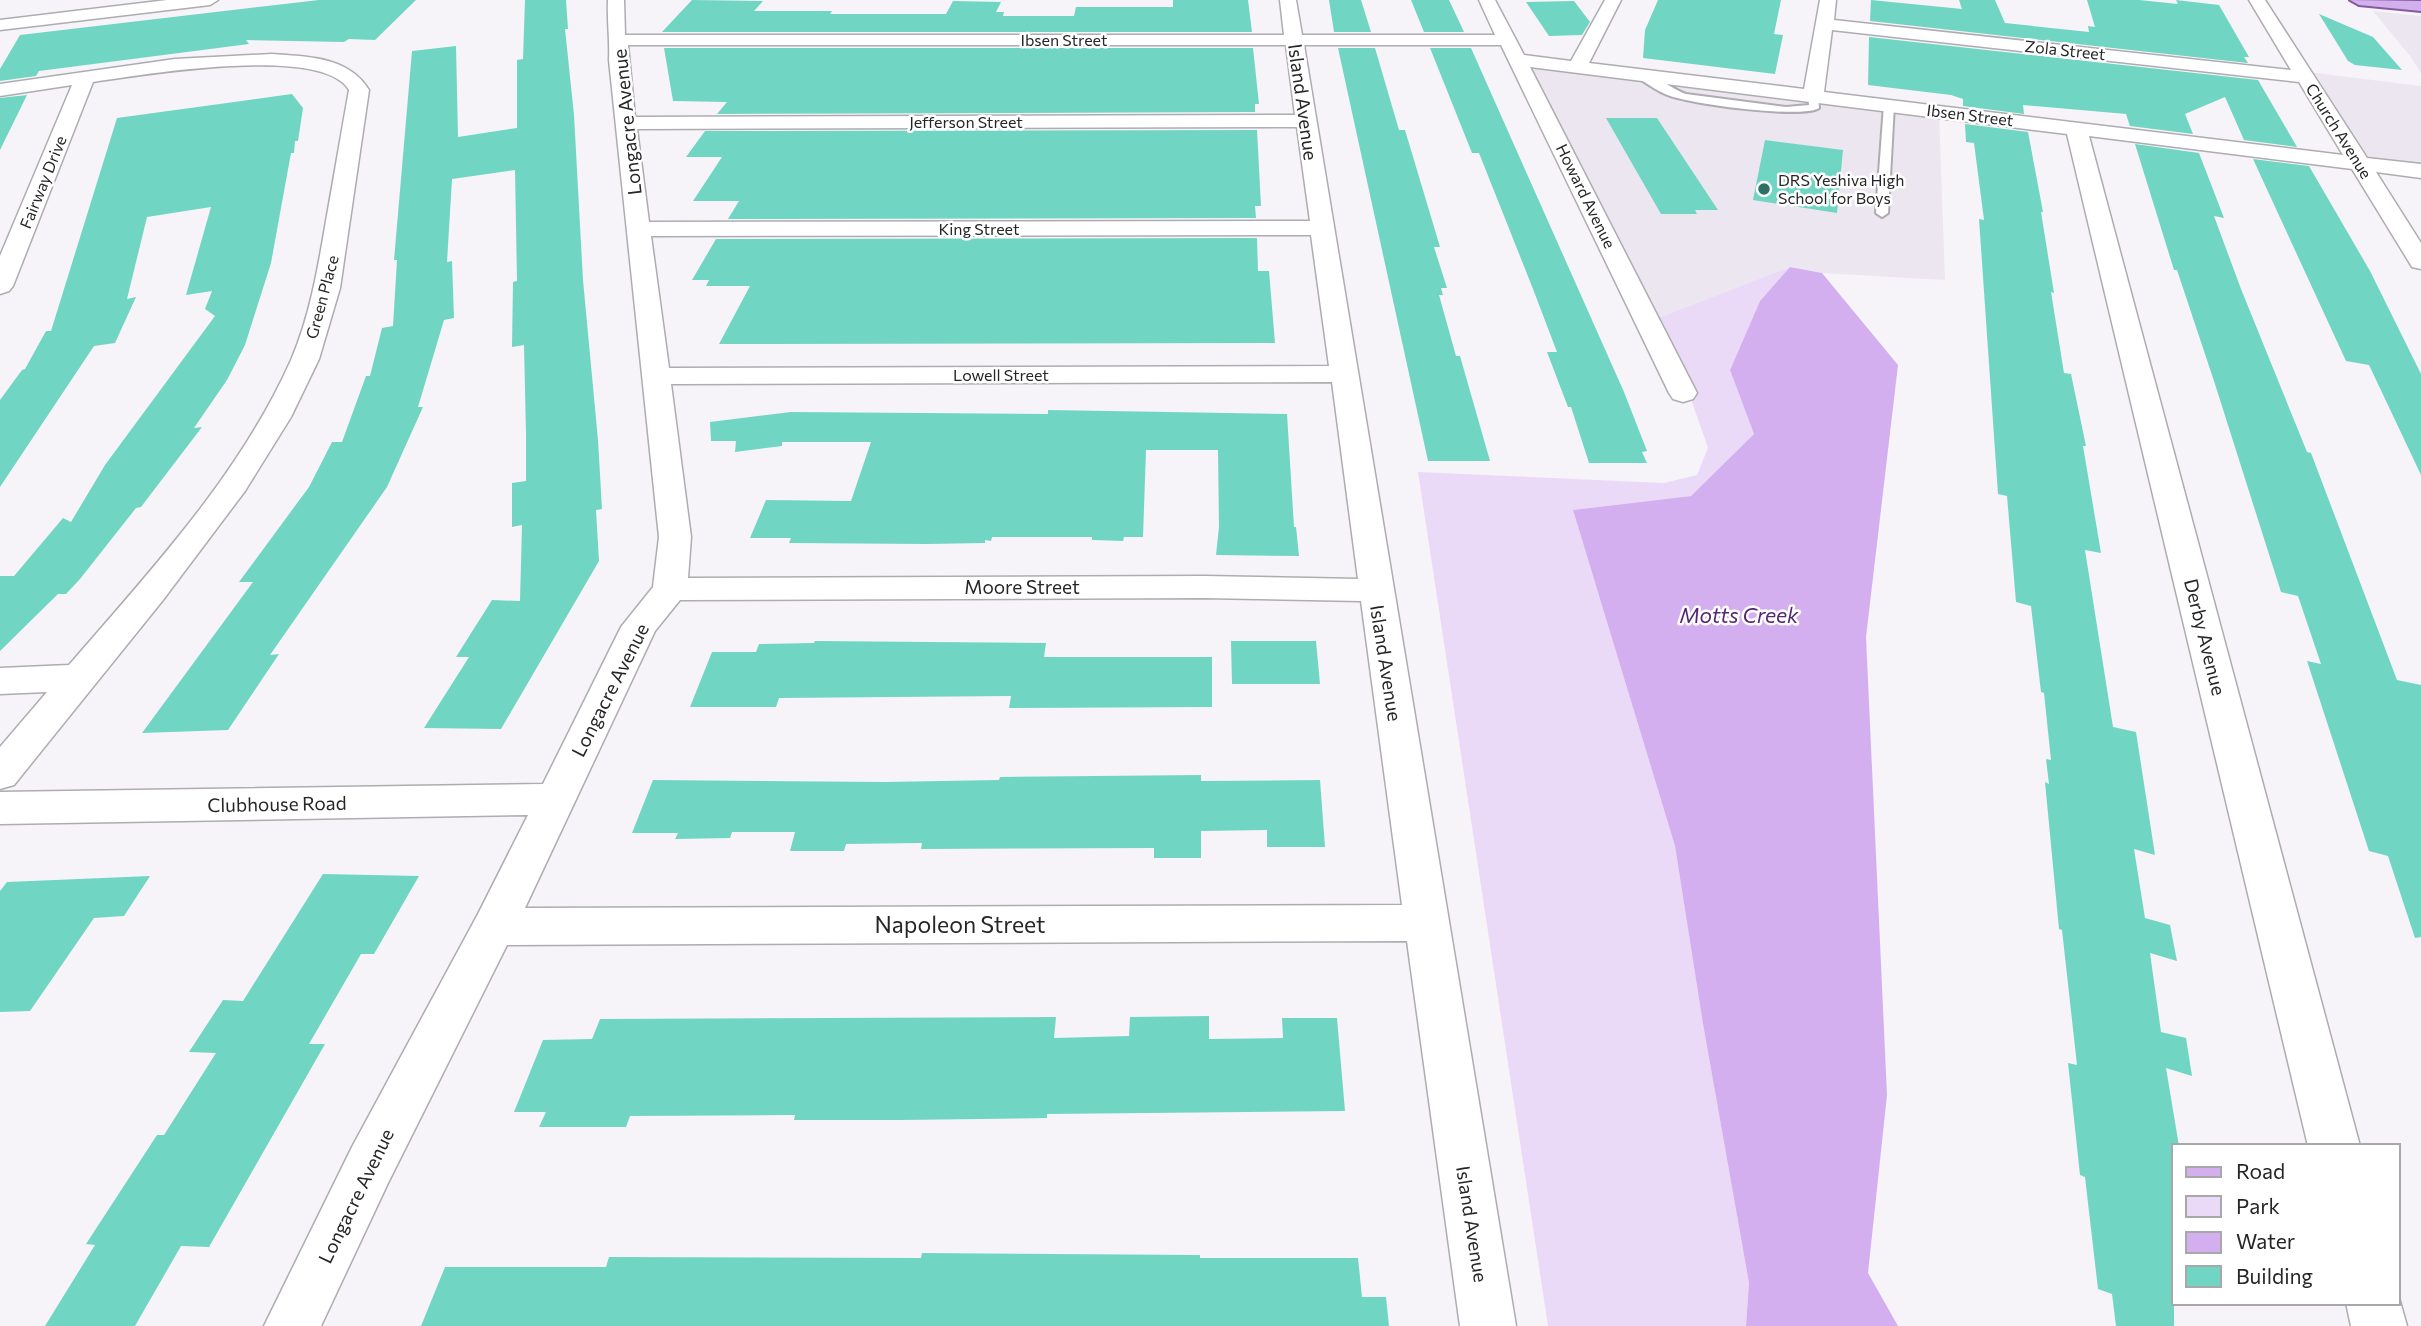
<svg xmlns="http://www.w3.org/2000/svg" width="2421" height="1326" font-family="Commissioner,sans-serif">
  <rect width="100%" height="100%" fill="#f6f4f8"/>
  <g fill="#ece6f1">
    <path d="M2373 11 2421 16V73L2410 56Z"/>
    <path d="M1523 60 1939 111 1945 280 1822 273 1790 267 1653 320Z"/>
    <path d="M2300 71 2421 86V168L2356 160Z"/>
  </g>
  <path fill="#eadaf8" d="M1790 267 1760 301 1730 370 1754 434 1691 496 1573 510 1675 846 1703 1024 1749 1283 1746 1326H1548L1418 472 1664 483 1697 475 1708 448 1687 388 1653 320Z"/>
  <path fill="#d3aff0" d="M1790 267 1822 273 1898 365 1866 637 1887 1095 1868 1273 1898 1326H1746L1749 1283 1703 1024 1675 846 1573 510 1691 496 1754 434 1730 370 1760 301Z"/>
  <g fill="#71d5c3">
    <path d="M319 0H416L375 40 349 39 344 42 246 40 249 44 39 71 36 76 0 81V69L20 35Z"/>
    <path d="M525 0H566L568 29H565L574 115 583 280 598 440 602 509 596 510 599 561 501 729 424 728 469 657H456L492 600 520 601 522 525 512 527V483L526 481V434L524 345 512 347 513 282 517 281 515 170 452 179 447 262 452 261 454 318 444 320 418 407H423L387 487 270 655 279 654 228 730 142 733 253 582H239L309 487 332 442H342L366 376H370L382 328 393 326 397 260H394L412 51 456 46 458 137 517 128V60L523 59Z"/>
    <path d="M692 0 763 1 754 11H832L830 14H946L953 1 1001 2 996 12H1004L1003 16H1074L1076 7H1173V0H1248L1252 32H662Z"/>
    <path d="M1329 0H1361L1371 32H1334Z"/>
    <path d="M1411 0H1449L1464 32H1424Z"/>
    <path d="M1658 0H1781L1774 34 1783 35 1775 74 1643 58 1645 30Z"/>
    <path d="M1871 0 1962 9 1959 0H1995L2005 23 2089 32 2088 26 2095 27 2087 0H2139L2178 4 2176 0 2219 5 2249 57H2244L2248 63 1870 21Z"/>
    <path d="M1574 1 1590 22 1582 35 1549 36 1526 2Z"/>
    <path d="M2319 14 2373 37 2402 70 2355 65 2348 61Z"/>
    <path d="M1869 37 2258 80 2297 147 2244 140 2225 97 2185 114 2193 134 2130 126 2126 114 2023 105 2024 114 1963 106V99L1951 95 1868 85Z"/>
    <path d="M664 48H1253L1259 104H1255V112L717 114 727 102 673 101Z"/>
    <path d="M1338 48H1375L1399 130H1405L1440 247H1434L1447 288H1441L1443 295H1439L1456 356H1460L1490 461H1428Z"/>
    <path d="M1430 48H1471L1624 392 1647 451 1642 452 1647 463H1589L1571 407H1568L1547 352H1557L1533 289 1479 153H1472Z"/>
    <path d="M292 94 303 108 298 141H295L294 153H291L271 263 245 345 227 380 194 428 202 427 141 507 136 508 80 579 66 594H58L0 651V576H14L63 518 71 522 105 465 215 316 205 309 212 291 186 295 211 207 147 217 127 299 136 297 115 343 94 346 0 487V400L22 370 25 369 46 331H51L117 118Z"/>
    <path d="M27 95 0 150V98Z"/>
    <path d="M1606 118H1657L1718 210H1695L1697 214H1661Z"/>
    <path d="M1965 124 2028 132 2043 212H2041L2054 293 2051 292 2064 373 2071 374 2086 446H2083L2101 553 2085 550 2113 727 2136 732 2155 855 2134 849 2145 918 2170 925 2177 961 2150 953 2161 1032 2186 1038 2192 1076 2166 1068 2179 1146H2174V1326H2116L2112 1294 2098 1289 2085 1177 2080 1175 2068 1063 2077 1065 2062 930 2059 929 2045 782 2049 784 2046 759 2051 760 2044 693 2041 692 2031 606 2016 602 2007 496 1998 494 1979 219 1984 220 1974 143 1966 142Z"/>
    <path d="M1257 130 1261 206H1255L1256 218 728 219 739 201H693L722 157H686L705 131Z"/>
    <path d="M1765 140 1843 150 1837 213 1753 200Z"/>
    <path d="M2135 144 2199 153 2224 218 2214 216 2241 289 2307 452 2311 453 2397 680 2421 685V937L2415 938 2388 856 2369 851 2307 661 2321 664 2298 596 2281 592 2214 381 2177 270H2174Z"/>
    <path d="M2253 159 2309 166 2370 271 2421 374V475L2369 365 2346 361Z"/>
    <path d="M1257 238 1258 271H1269L1275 343 719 344 750 286H706L709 280H692L716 239Z"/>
    <path d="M1048 410 1287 414 1294 527H1296L1299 556 1216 555 1219 527 1218 450H1146L1143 537H1124L1123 541 1092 540V537H992L991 541 985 540V543L927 544 789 543 791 538H750L766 500 851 501 871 442H782V446L735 452 736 441H711L710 422 791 412 1048 414Z"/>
    <path d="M815 641 1046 643 1044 657H1212V707L1009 708 1011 696 779 698 776 707H690L712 652H756L759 644 814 643Z"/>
    <path d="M1231 641H1316L1320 684H1232Z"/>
    <path d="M1201 775V781L1320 780 1325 847H1267V830L1201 831V858H1154V848L921 849 922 843 846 844 844 851H790L795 832H732L730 838 675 839 678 833H632L653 780 884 782 999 780 1000 777Z"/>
    <path d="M323 874 419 876 374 954H361L309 1044H325L209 1247 181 1246 135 1326H45L95 1245 86 1244 157 1135H164L216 1053 189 1052 223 1000 243 1001Z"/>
    <path d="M150 876 124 916 94 918 30 1011 0 1012V891L7 882Z"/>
    <path d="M1209 1016V1039L1283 1038 1282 1018H1337L1345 1111 1047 1114V1118L901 1120H794L795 1115 630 1116 626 1127H539L546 1112H514L543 1040 592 1039 600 1019 1056 1017 1054 1038 1129 1036 1130 1017Z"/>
    <path d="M922 1253 1200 1255V1258H1358L1362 1297H1386L1389 1326H421L445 1267H606L609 1257 921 1258Z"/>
  </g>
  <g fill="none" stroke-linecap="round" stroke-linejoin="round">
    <g stroke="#aeacb0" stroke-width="4">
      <g id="lane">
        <path d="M1637 73C1653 72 1671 89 1686 94L1786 107 1809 105 1808 96 1813 93 1818 96 1819 108C1803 119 1686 104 1665 94 1656 90 1646 83 1637 77Z"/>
        <path d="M1889 102 1894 105 1888 213 1882 217 1876 213 1884 105Z"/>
      </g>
    </g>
    <g stroke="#aeacb0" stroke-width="3">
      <g id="street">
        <path d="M167 0H218L210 5 0 30V20Z"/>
        <path d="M608 0H624L625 35H1284L1280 0H1296L1302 35H1495L1479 0H1495L1524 55 1571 61 1605 0H1621L1589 63 1804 89 1820 0H1836L1834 20 2291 70 2249 0H2265L2367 158 2421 164V178L2376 172 2421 243V269L2412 267 2409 262 2352 169 2089 136 2360 1146H2308L2067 134 1530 67 1697 393 1693 399 1683 402 1673 399 1669 393 1501 45H1304L1516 1326H1460L1407 941 507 945 388 1183 321 1326H264L352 1147 478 914 528 815 0 824V792L543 784 621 627 653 587 659 537 609 60C610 39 607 21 608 0ZM1832 30 2299 82 2343 155 1824 92ZM628 45H1286L1295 115 635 117ZM1297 127 1310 221 649 222 637 129ZM1311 235 1329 366 669 368 651 236ZM1332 382 1358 579 1204 576 688 578 691 537 671 384ZM1204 598 1361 601 1402 905 525 908 655 631 680 600Z"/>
        <path d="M272 54C308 57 348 56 369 90L340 288 319 359 291 417 245 491 163 600 14 785 0 789V747L47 692 0 694V668L69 665C150 571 240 475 291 360 310 316 318 268 326 221 334 177 341 134 349 90 322 44 141 75 93 82L13 286 9 291 0 294V256L72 85 0 96V84L175 59Z"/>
        <path d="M2398 1294 2407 1326H2351L2346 1303H2398Z"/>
      </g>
    </g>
    <g stroke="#835ca0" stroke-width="4">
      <path id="primary" d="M2350 0 2421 1V11L2359 5Z"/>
    </g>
    <use href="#lane" fill="#fff" fill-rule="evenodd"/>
    <use href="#street" fill="#fff" fill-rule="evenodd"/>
    <use href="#primary" fill="#d3afed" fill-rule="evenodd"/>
  </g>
  <circle fill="#2b7165" stroke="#fff" stroke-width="2.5" cx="1764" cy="189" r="7"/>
  <g text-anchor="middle" stroke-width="5" stroke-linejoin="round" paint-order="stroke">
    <g font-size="16" fill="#262527" stroke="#fff">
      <text x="1064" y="46">Ibsen Street</text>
      <text transform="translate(2065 50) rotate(6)" y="6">Zola Street</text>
      <text transform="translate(1970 115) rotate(7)" y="6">Ibsen Street</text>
      <text x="966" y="128">Jefferson Street</text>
      <text transform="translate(2339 131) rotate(58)" y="6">Church Avenue</text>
      <text transform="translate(43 182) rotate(-68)" y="6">Fairway Drive</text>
      <text transform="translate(1586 196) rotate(64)" y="6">Howard Avenue</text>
      <text x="979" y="235">King Street</text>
      <text transform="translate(322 297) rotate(-75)" y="6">Green Place</text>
      <text x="1001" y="381">Lowell Street</text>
    </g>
    <g font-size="16" fill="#262527" stroke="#fff" text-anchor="start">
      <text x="1778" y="186">DRS Yeshiva High<tspan x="1778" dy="18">School for Boys</tspan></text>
    </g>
    <g font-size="19" fill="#262527" stroke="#fff">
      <text transform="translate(1303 102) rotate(82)" y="7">Island Avenue</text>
      <text transform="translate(627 122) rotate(-96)" y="7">Longacre Avenue</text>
      <text x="1022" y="594">Moore Street</text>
      <text transform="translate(2205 637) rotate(76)" y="7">Derby Avenue</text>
      <text transform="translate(1386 663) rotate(81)" y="7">Island Avenue</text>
      <text transform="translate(610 690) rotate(-63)" y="7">Longacre Avenue</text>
      <text transform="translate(277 804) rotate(-1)" y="7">Clubhouse Road</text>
      <text transform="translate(356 1196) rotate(-64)" y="7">Longacre Avenue</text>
      <text transform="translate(1472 1224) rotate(81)" y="7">Island Avenue</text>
    </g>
    <g font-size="21" font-style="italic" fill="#552772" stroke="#fff">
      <text x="1739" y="623">Motts Creek</text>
    </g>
    <g font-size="23" fill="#262527" stroke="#fff">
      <text x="960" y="933">Napoleon Street</text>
    </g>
  </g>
  <rect x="2172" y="1144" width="228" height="161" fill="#ffffff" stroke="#a8a8a9" stroke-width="2"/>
  <rect x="2186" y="1167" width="35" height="10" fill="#d3afed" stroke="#a8a8a9" stroke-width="2"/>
  <text x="2236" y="1179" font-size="21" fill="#262527">Road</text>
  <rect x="2186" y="1196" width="35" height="21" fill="#eadaf8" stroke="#a8a8a9" stroke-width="2"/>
  <text x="2236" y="1214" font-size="21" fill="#262527">Park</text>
  <rect x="2186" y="1232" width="35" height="21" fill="#d3aff0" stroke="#a8a8a9" stroke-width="2"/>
  <text x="2236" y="1249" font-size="21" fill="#262527">Water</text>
  <rect x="2186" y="1266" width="35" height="21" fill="#71d5c3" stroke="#a8a8a9" stroke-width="2"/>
  <text x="2236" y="1284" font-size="21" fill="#262527">Building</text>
</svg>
